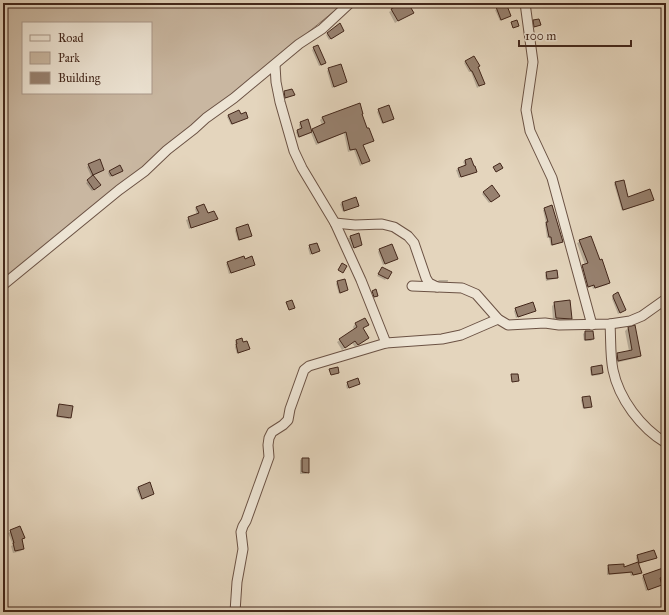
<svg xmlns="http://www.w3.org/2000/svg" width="669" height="615" font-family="'IM FELL Great Primer',serif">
  <rect width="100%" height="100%" fill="#e4d5bd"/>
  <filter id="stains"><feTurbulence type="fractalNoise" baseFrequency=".005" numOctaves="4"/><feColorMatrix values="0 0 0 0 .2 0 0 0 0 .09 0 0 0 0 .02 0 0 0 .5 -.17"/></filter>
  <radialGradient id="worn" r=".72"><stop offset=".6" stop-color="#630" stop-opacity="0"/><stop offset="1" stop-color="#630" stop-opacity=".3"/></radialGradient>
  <path fill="#c9b7a1" stroke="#866f5e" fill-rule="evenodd" d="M3 3H344L3 282ZM23 23H151V93H23Z"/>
  <g fill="#0003">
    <path d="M404 3H407L412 12 395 23 389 12Z"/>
    <path d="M543 3H560L544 8Z"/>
    <path d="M505 5 510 16 500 21 495 10Z"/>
    <path d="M339 25 343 31 329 40 326 35Z"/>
    <path d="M314 48 325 63 323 65 319 66 312 50Z"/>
    <path d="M473 57 484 84 477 88 471 72H469L464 63Z"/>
    <path d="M329 69 346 82 332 88 327 71Z"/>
    <path d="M285 92 294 95 284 99 283 94Z"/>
    <path d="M379 110 393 119 382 124 377 112Z"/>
    <path d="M229 115 241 116 247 117 231 125 227 117Z"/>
    <path d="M361 115 373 140 362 146 368 161 360 166 354 150 348 152 344 133 316 145 311 133 298 138 296 132 300 129 299 125 300 123 311 131 322 125 320 120 323 117Z"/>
    <path d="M465 160 476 171 459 178 456 170 465 166 463 162Z"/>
    <path d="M89 165 103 170 92 176 98 187 92 191 86 183 92 178 87 167Z"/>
    <path d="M110 171H122L110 177 108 173Z"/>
    <path d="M615 183 627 198 653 200 622 211 614 184Z"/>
    <path d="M484 192 497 198 489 203 482 194Z"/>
    <path d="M355 198 358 206 343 212 340 204Z"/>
    <path d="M197 207 207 215 216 219 189 229 186 220 197 215 195 209Z"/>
    <path d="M552 207 562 242 551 246 549 238H547L545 224 546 223 543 210Z"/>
    <path d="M236 229 250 236 238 241 235 231Z"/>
    <path d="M358 234 361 244 352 249 348 238Z"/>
    <path d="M590 237 609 282 607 285 593 289 592 286 586 289 580 268 585 265 577 243Z"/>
    <path d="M310 246 318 251 310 255 308 248Z"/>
    <path d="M666 249V260L664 261 661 251Z"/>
    <path d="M379 250 397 259 383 265 378 252Z"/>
    <path d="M244 260 252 266 229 274 226 264 228 263Z"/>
    <path d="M381 270 390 272 385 280 377 276Z"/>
    <path d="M547 273 557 278 555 279 546 281 545 275Z"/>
    <path d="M439 280H448V281L447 283 437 282Z"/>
    <path d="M337 282 347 290 339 294 336 284Z"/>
    <path d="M614 295 625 310 618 314 612 299Z"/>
    <path d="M555 303 571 318 568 321H553L552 306Z"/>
    <path d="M516 309 534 311 516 318 514 311Z"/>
    <path d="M365 319 367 325 362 329 368 338 355 347 352 343 342 350 337 342 354 330 353 327 355 324Z"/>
    <path d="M628 328 640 355 637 358 615 363V357L618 354 629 351 625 331Z"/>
    <path d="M585 332 593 339 591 341H584L583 334Z"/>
    <path d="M236 341 249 349 237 354 235 347 236 345 235 342Z"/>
    <path d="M591 368 602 373 600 375 591 376 590 369Z"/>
    <path d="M348 383H359L347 389 346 385Z"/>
    <path d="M583 398 591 406 589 408 583 409 581 400Z"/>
    <path d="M59 405 70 417 69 419 56 417 58 407Z"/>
    <path d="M302 459 308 472 306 474H300V460Z"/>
    <path d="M138 488 153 494 141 500 136 489Z"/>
    <path d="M20 527 23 538 21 540 23 549 21 551 13 553 11 546 13 545 8 533Z"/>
    <path d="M637 556 656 557 654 559 638 564 640 572 639 574 631 576 630 573 607 575V568L609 566 623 568 637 563 636 558Z"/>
    <path d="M666 568V576L659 579 661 585 646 591 642 578 643 576Z"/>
    <path d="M666 606V612H661L660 610Z"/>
  </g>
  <g fill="#97816f" stroke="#43271b">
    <path d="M402 3H408L414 13 398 21 391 9Z"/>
    <path d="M506 3 511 16 501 20 496 7Z"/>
    <path d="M539 19 541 25 534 27 533 20Z"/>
    <path d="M517 20 519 26 513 28 511 22Z"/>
    <path d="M340 23 344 31 331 39 327 33Z"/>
    <path d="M318 45 326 63 321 65 313 47Z"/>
    <path d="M474 56 480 66 478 67 485 84 479 86 472 71H471L465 61Z"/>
    <path d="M341 64 347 82 334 87 328 68Z"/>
    <path d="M292 89 295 95 285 98 284 91Z"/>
    <path d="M360 103 363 114H362L367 128H369L374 141 363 145 370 161 362 164 356 149 350 150 346 132 318 143 312 129 325 123 322 117Z"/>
    <path d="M389 105 394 119 383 123 378 109Z"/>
    <path d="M239 110 241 114 246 112 248 118 232 124 228 115Z"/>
    <path d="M308 119 312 132 299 137 297 130 302 128 300 122Z"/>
    <path d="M471 158 474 166H475L477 172 461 177 458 168 466 165 465 160Z"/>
    <path d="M100 159 104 170 93 175 88 164Z"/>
    <path d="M500 163 503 168 496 172 493 167Z"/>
    <path d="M120 165 123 171 112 176 109 171Z"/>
    <path d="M93 175 101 185 94 190 87 180Z"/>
    <path d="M624 180 628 197 650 189 654 200 623 210 615 182Z"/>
    <path d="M492 185 500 196 491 202 483 192Z"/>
    <path d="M356 197 359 206 344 211 342 202Z"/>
    <path d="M204 204 208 213 214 211 218 219 191 228 188 217 199 213 196 207Z"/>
    <path d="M552 205 563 242 552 245 551 237H549L546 222H548L544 208Z"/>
    <path d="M248 224 252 236 239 240 236 228Z"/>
    <path d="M359 233 362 245 354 248 350 236Z"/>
    <path d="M591 236 600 260 602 259 610 283 595 288 594 285 588 287 582 265 588 263 579 240Z"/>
    <path d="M317 243 320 251 312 254 309 245Z"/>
    <path d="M392 244 398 259 385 264 379 249Z"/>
    <path d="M244 256 245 259 252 256 255 265 231 273 227 262Z"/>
    <path d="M342 263 347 266 343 273 338 270Z"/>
    <path d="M382 267 392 272 388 279 378 274Z"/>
    <path d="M557 270 558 278 547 279 546 272Z"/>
    <path d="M345 279 348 290 340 293 337 281Z"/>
    <path d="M376 289 378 296 374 297 372 291Z"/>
    <path d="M618 292 626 310 620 313 613 297V295Z"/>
    <path d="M292 300 295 308 289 310 286 302Z"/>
    <path d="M570 300 572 319 556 318 554 302Z"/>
    <path d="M533 302 536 311 518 317 515 308Z"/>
    <path d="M365 318 369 325 363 328 369 338 358 345 355 341 345 348 339 339 357 327 355 323Z"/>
    <path d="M635 325 641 356 618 361 617 353 632 350 628 327Z"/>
    <path d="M585 331H593L594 339 585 340Z"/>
    <path d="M242 338 243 342 247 341 250 349 238 353 236 344H237L236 340Z"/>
    <path d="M602 365 603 373 592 375 591 367Z"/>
    <path d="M338 367 339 373 331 375 329 369Z"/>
    <path d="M511 374H518L519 381 512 382Z"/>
    <path d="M358 378 360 384 349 388 347 382Z"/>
    <path d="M590 396 592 407 584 408 582 397Z"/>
    <path d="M59 404 73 406 71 418 57 416Z"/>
    <path d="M302 458H309V473L302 472Z"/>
    <path d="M150 482 154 494 142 499 138 487Z"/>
    <path d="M20 526 25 538 22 539 24 549 15 551 13 543H14L10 530Z"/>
    <path d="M654 550 657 558 639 563 637 555Z"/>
    <path d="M638 562 642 573 633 575 632 572 609 574 608 565 624 564V567Z"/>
    <path d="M666 567V576L660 578 662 585 648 590 643 575Z"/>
  </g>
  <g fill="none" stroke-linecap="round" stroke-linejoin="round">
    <g stroke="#6b5244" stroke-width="11">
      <g id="street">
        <path d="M525 3 533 62 526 110 530 131 552 178 592 325"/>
        <path d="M275 65 276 82 280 102 294 151 302 168 335 223 361 280 386 343"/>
        <path d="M335 223 355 225 382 224 394 227 408 236 414 243 426 278 429 283 437 287"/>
        <path d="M3 285 119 190 145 171 167 150 194 129 206 118 234 98 299 44 322 29 350 3"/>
        <path d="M412 286 462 288 476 294 498 319 508 325 545 323 559 325 610 324 630 321 642 316 666 299"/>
        <path d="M610 324C611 339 610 355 613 370 619 399 641 428 666 443"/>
        <path d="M235 612 237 582 243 549 241 532 243 526 246 521 269 457 268 445 269 438 272 432 283 425 288 420 290 409 304 370 309 366 386 343 442 339 461 335 498 319"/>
      </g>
    </g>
    <use href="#street" stroke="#ede4d4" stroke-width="9"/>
  </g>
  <rect width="669" height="615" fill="none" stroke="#e4d5bd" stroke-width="16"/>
  <rect x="4" y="4" width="661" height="607" fill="none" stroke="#43271b" stroke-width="2"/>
  <rect x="8" y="8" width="653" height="599" fill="none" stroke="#43271b"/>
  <rect x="22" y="22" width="130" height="72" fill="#ede4d4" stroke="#a9988a"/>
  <rect x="30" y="35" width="20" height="6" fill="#ede4d4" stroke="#a9988a"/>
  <text x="58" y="42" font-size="12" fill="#43271b">Road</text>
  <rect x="30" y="52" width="20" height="12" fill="#c9b7a1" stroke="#a9988a"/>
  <text x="58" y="62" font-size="12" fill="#43271b">Park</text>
  <rect x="30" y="72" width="20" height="12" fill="#97816f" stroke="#a9988a"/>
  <text x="58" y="82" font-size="12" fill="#43271b">Building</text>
  <path d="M519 40v6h112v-6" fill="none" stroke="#43271b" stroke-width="2"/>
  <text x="525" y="40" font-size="12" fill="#43271b" stroke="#ede4d4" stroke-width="3" paint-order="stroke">100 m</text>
  <rect width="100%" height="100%" filter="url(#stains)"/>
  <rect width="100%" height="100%" fill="url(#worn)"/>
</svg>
